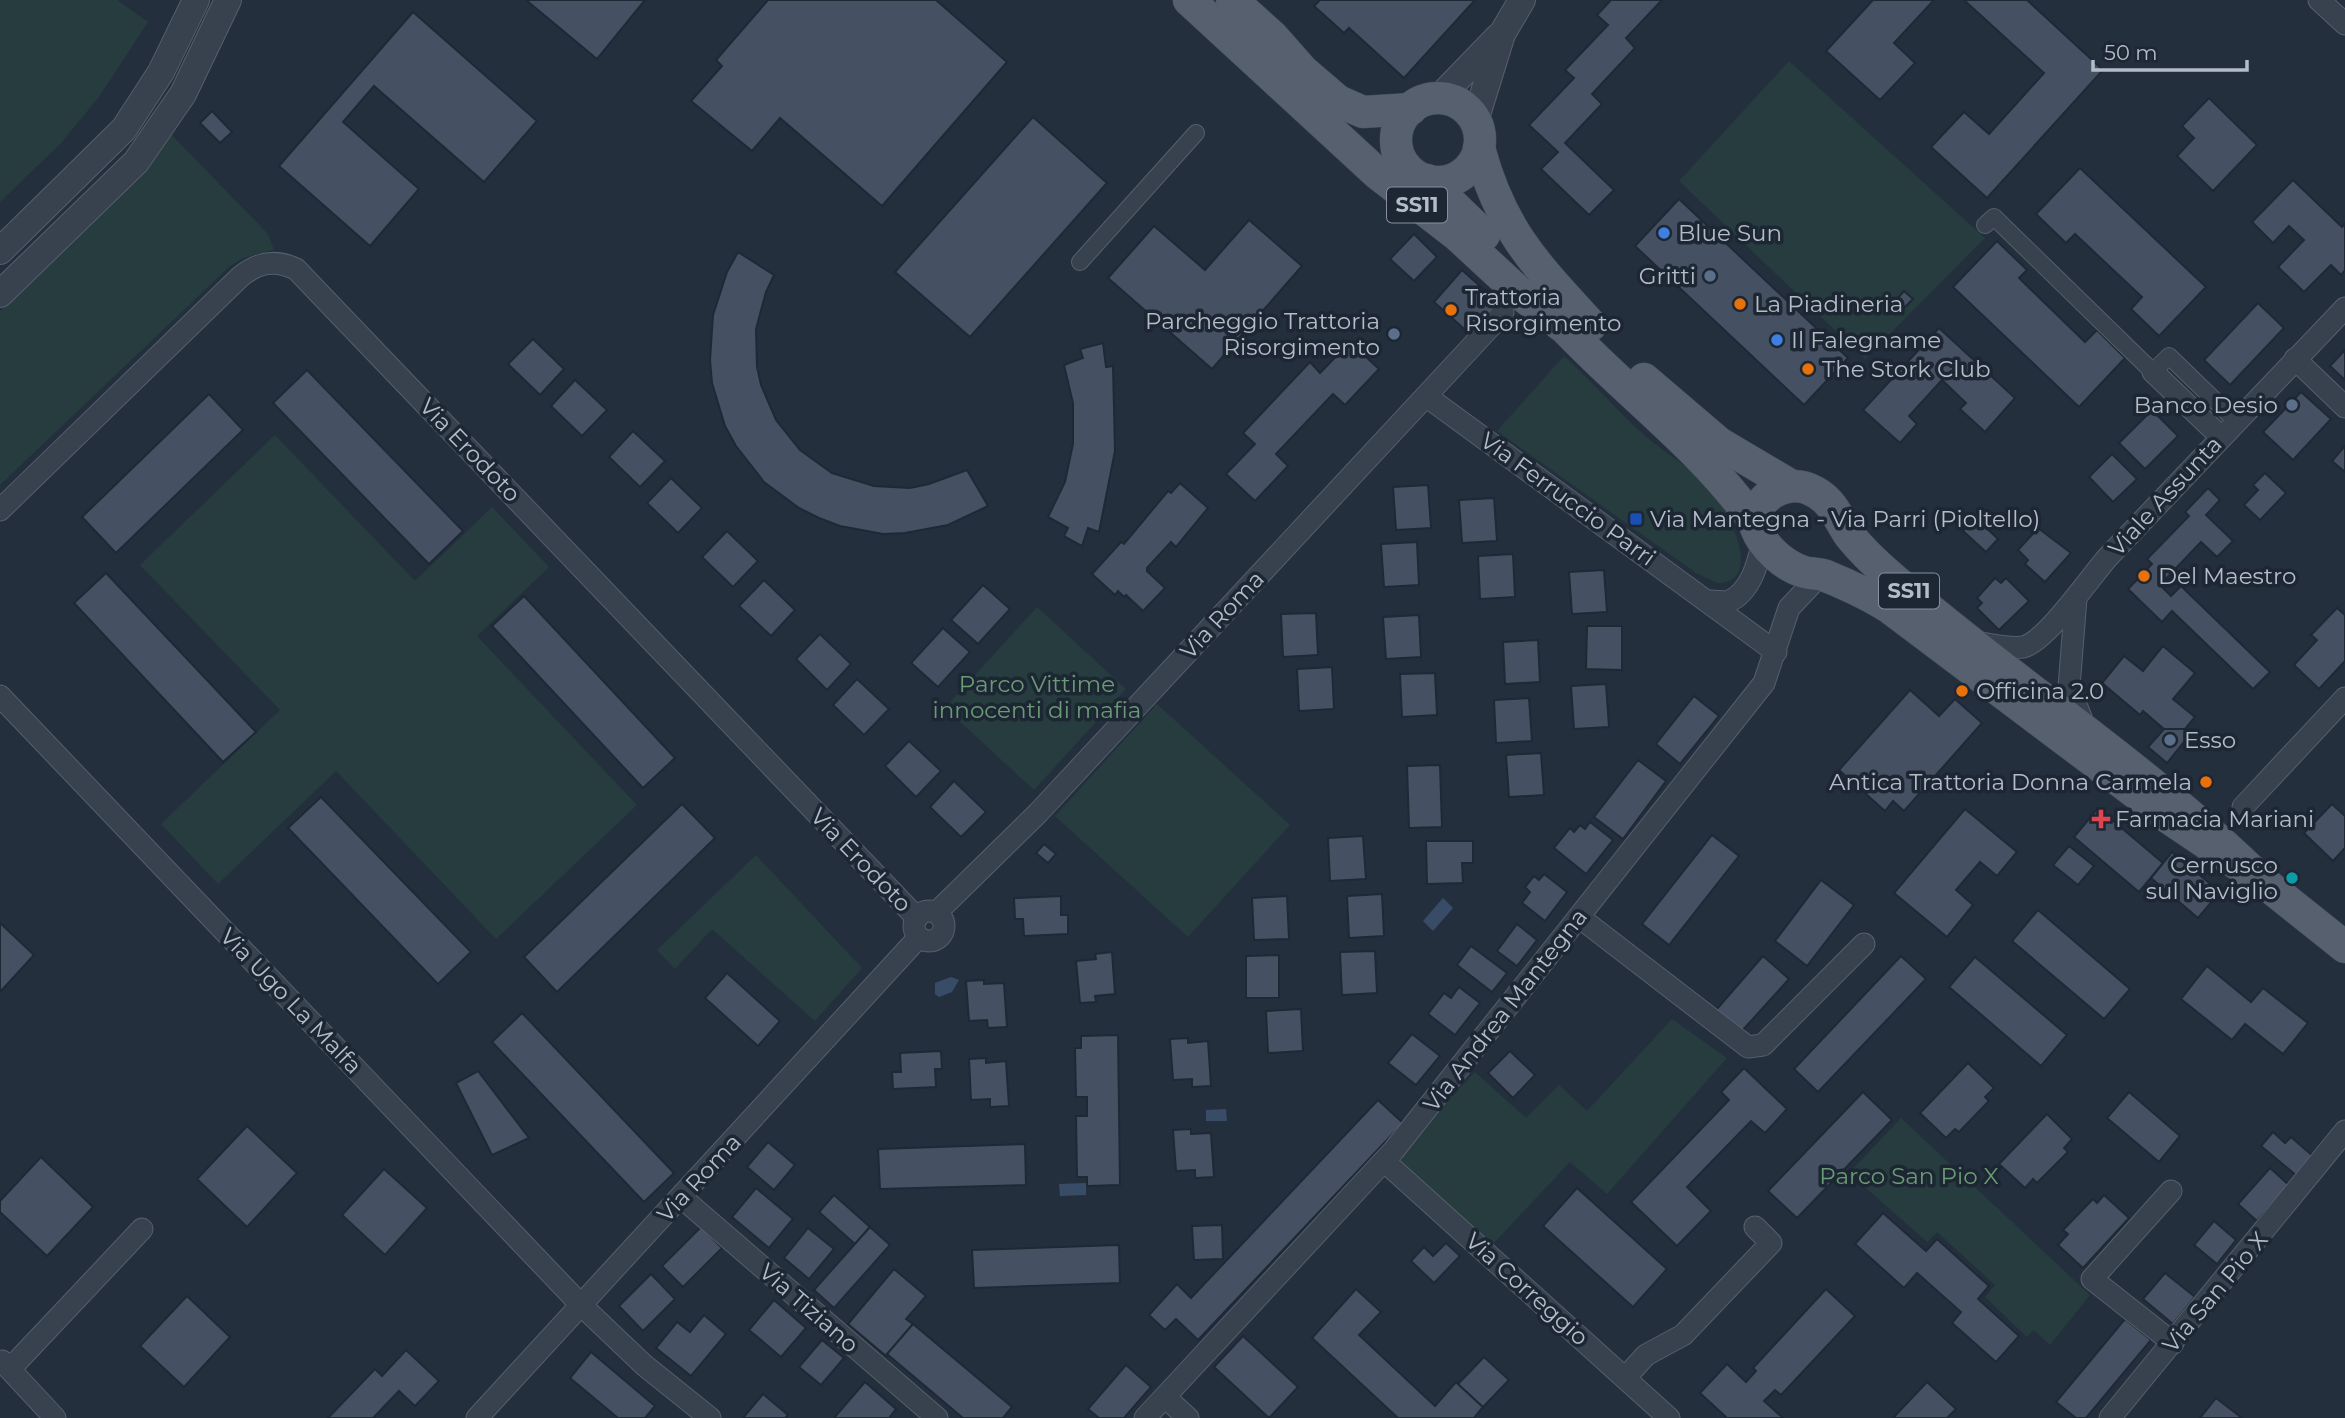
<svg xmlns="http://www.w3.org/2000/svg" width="2345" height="1418" font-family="Montserrat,sans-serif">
  <rect width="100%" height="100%" fill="#242f3e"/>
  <g fill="#263c3f">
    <path d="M0 0H117L148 22 99 97 61 143 0 202Z"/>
    <path d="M1789 61 1985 238 1865 359 1679 181Z"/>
    <path d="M170 133 268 234 274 250 243 258 230 266 0 485V311L113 203Z"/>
    <path d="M1564 356C1592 381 1616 410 1644 435 1665 453 1692 468 1711 489 1727 507 1766 583 1717 583L1696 573 1497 431Z"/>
    <path d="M275 435 415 581 492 507 549 567 477 636 637 805 496 939 336 771 218 884 161 824 280 710 140 565Z"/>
    <path d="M1037 607 1126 689 1034 790 945 708Z"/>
    <path d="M1157 704 1290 825 1188 937 1055 816Z"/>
    <path d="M756 855 862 968 815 1021 712 929 675 969 657 950Z"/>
    <path d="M1672 1019 1727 1058 1607 1194 1570 1162 1492 1245 1394 1159 1475 1072 1526 1118 1559 1085 1587 1111Z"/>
    <path d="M1901 1118 2090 1295 2050 1345 2034 1330 2027 1337 1985 1297 1995 1285 1937 1232 1927 1242 1849 1173Z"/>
  </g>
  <g fill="#394c67">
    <path d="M1443 898 1453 908 1433 931 1423 921Z"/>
    <path d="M951 977 959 980 952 992 939 997 935 994V983Z"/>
    <path d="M1226 1109 1227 1121H1206V1110Z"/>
    <path d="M1086 1183V1195L1060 1196 1059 1184Z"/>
  </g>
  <g fill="#455162" stroke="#1f2835" stroke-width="2">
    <path d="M526 0H645L597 59Z"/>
    <path d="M768 0H936L1007 62 882 206 780 118 752 151 691 101 722 66 716 60Z"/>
    <path d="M1320 0H1475L1404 78 1349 28 1344 33 1314 6Z"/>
    <path d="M1611 0H1662L1626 38 1635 48 1592 94 1602 104 1565 143 1614 190 1589 215 1541 169 1558 152 1529 125 1574 78 1565 70 1608 25 1597 15Z"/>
    <path d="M1873 0H1934L1894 43 1915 63 1880 100 1826 51Z"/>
    <path d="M1964 0H2027L2103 70 1987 198 1931 147 1964 112 1989 134 2044 73Z"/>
    <path d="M413 12 537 121 484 182 374 86 343 122 419 189 370 246 279 166Z"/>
    <path d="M2209 98 2257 145 2213 191 2177 156 2194 138 2182 126Z"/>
    <path d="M212 111 232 132 220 143 200 123Z"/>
    <path d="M1033 117 1107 183 970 337 895 272Z"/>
    <path d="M2080 168 2206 287 2159 336 2131 309 2142 297 2075 234 2066 243 2036 214Z"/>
    <path d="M2293 180 2342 227 2345 223V270L2341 275 2331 265 2304 292 2278 267 2304 240 2289 226 2273 243 2252 222Z"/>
    <path d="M1679 199 1848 358 1804 405 1635 246Z"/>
    <path d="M1249 220 1302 266 1212 369 1108 278 1154 226 1205 270Z"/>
    <path d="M1414 234 1437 257 1414 281 1390 259Z"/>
    <path d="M1997 241 2027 270 2019 278 2085 342 2097 330 2125 358 2079 407 1953 287Z"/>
    <path d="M738 252 774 275 766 292 756 329 757 367 761 385 776 420 800 450 832 473 874 486 910 488 929 484 967 470 988 506 948 525 905 533 883 534 840 526 819 518 799 508 764 482 736 446 725 426 712 383 710 360 713 315 727 272Z"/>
    <path d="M1462 270 1499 303 1471 335 1434 302Z"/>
    <path d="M1904 291 1913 299 1904 308 1896 300Z"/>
    <path d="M2258 303 2284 328 2230 385 2204 360Z"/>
    <path d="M1939 328 2015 398 1985 432 1960 409 1966 403 1942 380 1909 416 1917 424 1900 443 1863 410Z"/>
    <path d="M533 339 564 369 540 395 508 364Z"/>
    <path d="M1350 342 1379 369 1345 405 1333 394 1276 454 1288 466 1255 501 1226 474 1255 444 1243 433 1310 362 1320 373Z"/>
    <path d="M1103 343 1106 367 1113 366 1115 451 1099 532 1088 528 1082 546 1064 536 1068 528 1048 517 1065 482 1073 444V403L1064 365 1083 358 1080 349Z"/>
    <path d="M2345 350V380L2330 366Z"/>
    <path d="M307 370 463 531 429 564 273 403Z"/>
    <path d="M575 380 607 410 582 436 551 406Z"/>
    <path d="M2301 392 2331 419 2293 460 2263 432Z"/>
    <path d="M209 394 243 430 116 553 82 517Z"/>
    <path d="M2152 410 2178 436 2145 469 2119 443Z"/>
    <path d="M633 431 665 461 640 487 609 457Z"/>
    <path d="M2345 446V472L2332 461Z"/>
    <path d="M2112 454 2137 479 2113 502 2089 477Z"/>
    <path d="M2265 473 2286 493 2260 520 2244 505 2258 490 2253 485Z"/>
    <path d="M671 478 702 508 678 533 647 503Z"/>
    <path d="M1180 483 1208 508 1176 547 1171 542 1147 568V571L1165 588 1143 611 1126 595 1124 597 1118 591 1115 595 1092 574 1121 542 1124 544 1168 491 1171 493Z"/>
    <path d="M1428 485 1431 528 1396 530 1393 487Z"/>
    <path d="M2208 488 2220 500 2206 515 2233 541 2217 557 2201 542 2160 585 2171 596 2181 586 2270 672 2253 689 2172 611 2162 622 2128 589 2152 564 2147 559 2189 516 2185 512Z"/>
    <path d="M1494 498 1497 541 1462 543 1459 500Z"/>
    <path d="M1975 517 1998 539 1986 552 1963 531Z"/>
    <path d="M2038 528 2071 553 2045 582 2025 564 2028 560 2018 550Z"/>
    <path d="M727 531 758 561 733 587 702 557Z"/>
    <path d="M1417 542 1419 585 1384 587 1381 544Z"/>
    <path d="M1513 554 1515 597 1480 599 1478 556Z"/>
    <path d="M1604 570 1607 612 1572 614 1569 572Z"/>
    <path d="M106 573 256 732 223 762 74 603Z"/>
    <path d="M1995 578 2001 583 2006 578 2029 601 1999 630 1977 608 1982 603 1977 598Z"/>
    <path d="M764 580 795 610 771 636 739 606Z"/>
    <path d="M983 585 1010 609 978 644 951 620Z"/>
    <path d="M524 596 675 758 643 788 492 626Z"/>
    <path d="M2337 608 2345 615V661L2319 689 2294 665 2317 640 2311 635Z"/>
    <path d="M1316 613 1318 655 1283 657 1281 614Z"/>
    <path d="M1419 615 1421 657 1386 659 1383 617Z"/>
    <path d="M1587 626H1622V670L1586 669Z"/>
    <path d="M943 628 970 652 938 687 911 663Z"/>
    <path d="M820 634 851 664 827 690 796 659Z"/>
    <path d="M1538 640 1540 682 1505 684 1503 642Z"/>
    <path d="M2163 646 2195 673 2173 699 2195 717 2185 729H2164L2143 711 2140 715 2102 683 2124 656 2143 671Z"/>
    <path d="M1332 667 1334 709 1299 711 1297 669Z"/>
    <path d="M1435 673 1437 715 1402 717 1400 674Z"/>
    <path d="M857 679 889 709 864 735 833 705Z"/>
    <path d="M1606 684 1609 727 1574 729 1571 686Z"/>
    <path d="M1910 690 1939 716 1955 699 1982 723 1904 811 1893 801 1885 811 1839 770Z"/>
    <path d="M1694 696 1719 716 1680 764 1656 744Z"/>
    <path d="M1529 698 1532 741 1496 743 1494 700Z"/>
    <path d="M2164 729H2185L2191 733 2167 763 2148 747Z"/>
    <path d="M909 741 941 771 916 797 885 766Z"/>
    <path d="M1541 753 1544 795 1509 797 1506 755Z"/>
    <path d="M1638 760 1666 781 1623 839 1594 817Z"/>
    <path d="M1440 765 1442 827 1409 828 1407 766Z"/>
    <path d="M954 781 986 812 961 837 930 807Z"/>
    <path d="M321 797 471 952 438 984 288 828Z"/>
    <path d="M682 804 715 838 557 992 524 957Z"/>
    <path d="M2332 804 2345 816V848L2333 861 2304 833Z"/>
    <path d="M2098 808 2163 863 2139 892 2074 837Z"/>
    <path d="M1965 809 2017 852 1997 876 1980 862 1956 890 1973 905 1947 937 1894 893Z"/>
    <path d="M1590 822 1613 840 1586 874 1554 848 1570 828 1574 832 1580 825 1585 829Z"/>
    <path d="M1712 835 1739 856 1669 945 1642 924Z"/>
    <path d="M1363 836 1366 879 1330 881 1328 838Z"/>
    <path d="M1426 841H1473V863H1462L1463 883 1427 884Z"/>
    <path d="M1044 844 1056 854 1048 863 1036 853Z"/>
    <path d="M2069 846 2094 866 2078 885 2053 865Z"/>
    <path d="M2172 852 2220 892 2198 918 2151 878Z"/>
    <path d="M1544 874 1567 892 1545 921 1522 903 1530 892 1525 887 1534 876 1539 880Z"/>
    <path d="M1821 880 1854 905 1807 966 1775 941Z"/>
    <path d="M1382 894 1384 936 1349 938 1347 896Z"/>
    <path d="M1061 896V915H1068V934L1024 936 1023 919H1015L1014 898Z"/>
    <path d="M1287 896 1289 939 1254 940 1252 898Z"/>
    <path d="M2038 910 2130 989 2104 1019 2012 941Z"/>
    <path d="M0 923 34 955 0 992Z"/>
    <path d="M1517 924 1537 940 1517 966 1497 951Z"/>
    <path d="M1471 946 1507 973 1492 992 1457 965Z"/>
    <path d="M1375 951 1377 993 1342 995 1340 952Z"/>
    <path d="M1112 952 1115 994 1095 996 1096 1002 1080 1003 1076 961 1096 959 1095 954Z"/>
    <path d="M1279 955V998H1246V956Z"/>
    <path d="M1763 956 1789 979 1741 1032 1716 1010Z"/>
    <path d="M1901 956 1926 979 1818 1092 1794 1069Z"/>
    <path d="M1975 957 2067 1035 2041 1066 1949 987Z"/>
    <path d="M2207 966 2251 1002 2263 988 2308 1023 2283 1054 2245 1024 2232 1040 2181 999Z"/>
    <path d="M727 973 780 1021 758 1046 705 998Z"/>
    <path d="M984 980V984L1004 983 1007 1027 988 1028 987 1020 969 1021 966 981Z"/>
    <path d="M1459 987 1480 1003 1455 1035 1428 1014 1444 993 1451 998Z"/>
    <path d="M1301 1009 1303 1051 1268 1053 1266 1011Z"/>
    <path d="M522 1013 674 1173 644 1202 492 1042Z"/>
    <path d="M1412 1034 1440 1056 1416 1085 1388 1063Z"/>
    <path d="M1118 1035 1120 1185 1087 1186V1177H1077L1076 1116H1087V1097H1076L1075 1048H1081V1036Z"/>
    <path d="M1188 1038V1043L1208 1041 1211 1086 1192 1087V1079L1173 1080 1170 1039Z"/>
    <path d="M941 1051 942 1069H935L936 1087 893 1089 892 1072H901L900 1053Z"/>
    <path d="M1510 1051 1535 1075 1513 1098 1488 1073Z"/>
    <path d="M986 1058V1063L1006 1061 1009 1106 990 1107V1099L971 1100 969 1059Z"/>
    <path d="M1968 1063 1994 1088 1985 1097 1989 1101 1959 1132 1955 1129 1946 1138 1920 1113Z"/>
    <path d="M1744 1068 1787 1109 1765 1133 1751 1121 1687 1187 1711 1211 1677 1246 1631 1202 1729 1100 1721 1092Z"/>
    <path d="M478 1071 529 1138 492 1155 456 1083Z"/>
    <path d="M1863 1092 1892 1120 1797 1218 1768 1191Z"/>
    <path d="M2129 1092 2180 1136 2159 1162 2107 1118Z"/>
    <path d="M1378 1100 1403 1123 1198 1340 1176 1319 1165 1330 1149 1315 1177 1284 1191 1298Z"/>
    <path d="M2047 1114 2072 1139 2064 1148 2068 1152 2037 1183 2033 1179 2025 1188 1999 1164Z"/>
    <path d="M247 1126 297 1173 247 1227 197 1179Z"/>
    <path d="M1191 1129V1134L1211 1133 1214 1177 1195 1178V1170L1176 1171 1173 1130Z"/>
    <path d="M2273 1132 2285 1143 2291 1137 2314 1157 2297 1176 2261 1146Z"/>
    <path d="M768 1142 795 1165 774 1190 747 1167Z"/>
    <path d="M1025 1144 1026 1185 880 1189 878 1149Z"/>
    <path d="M41 1157 93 1207 47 1256 0 1212V1201Z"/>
    <path d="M2270 1168 2289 1185 2257 1221 2238 1204Z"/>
    <path d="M384 1169 427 1208 385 1255 342 1215Z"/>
    <path d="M756 1188 793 1219 769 1248 732 1217Z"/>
    <path d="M1577 1188 1667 1269 1633 1307 1543 1226Z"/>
    <path d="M834 1195 870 1227 855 1244 819 1212Z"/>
    <path d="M2104 1195 2129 1218 2083 1268 2058 1245 2068 1234 2063 1230 2093 1199 2097 1203Z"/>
    <path d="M1883 1213 1926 1251 1937 1239 1989 1286 1978 1299 2019 1336 1996 1362 1952 1323 1961 1312 1917 1273 1904 1288 1855 1244Z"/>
    <path d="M2214 1221 2236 1240 2217 1264 2194 1245Z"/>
    <path d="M1222 1225 1223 1259 1194 1260 1192 1226Z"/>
    <path d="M701 1227 722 1248 683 1287 662 1266Z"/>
    <path d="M870 1227 890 1245 834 1308 814 1290Z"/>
    <path d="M808 1228 834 1249 809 1279 784 1258Z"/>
    <path d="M1446 1243 1460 1256 1434 1283 1411 1261 1424 1247 1433 1256Z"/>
    <path d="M1119 1245 1120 1283 974 1288 972 1250Z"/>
    <path d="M894 1269 926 1296 906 1319 913 1324 886 1356 848 1324Z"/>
    <path d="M2165 1273 2195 1297 2173 1324 2143 1299Z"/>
    <path d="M651 1274 675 1299 643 1331 619 1306Z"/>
    <path d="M1356 1289 1381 1312 1359 1335 1435 1406 1456 1382 1483 1407 1474 1418H1398L1312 1338Z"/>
    <path d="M1826 1289 1855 1316 1781 1395 1775 1390 1764 1401 1783 1418H1727L1700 1393 1727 1364 1746 1382 1756 1371 1753 1368Z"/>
    <path d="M187 1296 230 1337 184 1387 140 1346Z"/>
    <path d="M774 1300 806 1328 781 1357 749 1330Z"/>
    <path d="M704 1315 726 1334 691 1376 656 1348 677 1322 690 1332Z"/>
    <path d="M2125 1319 2151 1340 2086 1418H2076L2056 1402Z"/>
    <path d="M913 1324 1012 1407 1003 1418H963L887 1354Z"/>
    <path d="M1243 1336 1298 1387 1269 1418 1214 1367Z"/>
    <path d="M822 1340 844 1358 821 1385 799 1367Z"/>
    <path d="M406 1350 439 1381 415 1406 399 1391 373 1418H328L375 1369 382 1376Z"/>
    <path d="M591 1352 655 1406 645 1418H618L570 1378Z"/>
    <path d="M1484 1357 1509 1380 1483 1407 1458 1384Z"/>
    <path d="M1126 1365 1151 1387 1124 1418H1099L1088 1409Z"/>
    <path d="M865 1382 896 1409 889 1418H834Z"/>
    <path d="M1927 1382 1956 1409 1947 1418H1893Z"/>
    <path d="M763 1394 788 1415 785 1418H743Z"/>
    <path d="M2216 1398 2242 1418H2200Z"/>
  </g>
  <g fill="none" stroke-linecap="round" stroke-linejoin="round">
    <g stroke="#565f6c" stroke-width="18">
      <g id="pedestrian">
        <path d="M1985 225 1994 217 2153 372 2169 356 2236 421"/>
        <path d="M1080 262 1196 133"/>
      </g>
    </g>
    <g stroke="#565f6c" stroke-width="23">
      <g id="minor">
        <path d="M2319 0 2345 24"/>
        <path d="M2295 359 2345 407"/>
        <path d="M2153 372 2221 437"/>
        <path d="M1426 396 1776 652"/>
        <path d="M0 510 240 277C258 262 275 259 296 269L917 918"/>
        <path d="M2076 598 2069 687 2084 725"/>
        <path d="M1710 601 1728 602C1751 592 1758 563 1763 541"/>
        <path d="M1974 642C1990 644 2008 649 2023 647 2046 642 2091 576 2108 557L2345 308"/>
        <path d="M0 696 581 1305 644 1365 710 1418"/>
        <path d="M2243 807 2345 698"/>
        <circle cx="929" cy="926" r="15"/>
        <path d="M936 913 1038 813 1503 313"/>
        <path d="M1579 917 1748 1047 1763 1045 1864 944"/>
        <path d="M1384 1161 1669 1418"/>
        <path d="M2171 1191 2092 1279 2173 1343"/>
        <path d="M681 1197 937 1418"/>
        <path d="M2 1361 55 1418"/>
        <path d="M10 1369 142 1229"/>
        <path d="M1625 1378 1646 1355 1683 1335 1771 1243 1755 1227"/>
        <path d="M1165 1397 1188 1418"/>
        <path d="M477 1418 919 937"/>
        <path d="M1145 1418 1394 1150 1764 683 1789 608 1821 574"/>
        <path d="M2110 1418 2345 1131"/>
      </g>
    </g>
    <g stroke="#565f6c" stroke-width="28">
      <g id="tertiary">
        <path d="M1438 99 1498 37"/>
        <path d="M1475 121 1502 34 1522 0"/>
        <path d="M0 251 124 129 161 72 196 0"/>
        <path d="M0 294 136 162 183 94 228 0"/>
      </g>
    </g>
    <g stroke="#414a57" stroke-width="33">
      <g id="primary">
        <path d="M1189 0 1378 174 1457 235 1523 296 1562 326"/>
        <path d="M1232 0 1273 37 1303 71 1338 101 1363 112 1411 109"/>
        <circle cx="1438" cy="140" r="42"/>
        <path d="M1479 148C1501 230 1535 264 1591 325"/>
        <path d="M1427 180 1484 235"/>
        <path d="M1549 311C1615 385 1699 443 1755 523"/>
        <path d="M1644 379 1719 443 1790 485"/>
        <path d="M2261 880C2147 768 2012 682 1891 577 1877 565 1862 551 1850 536 1837 517 1833 499 1809 489 1785 479 1751 498 1756 528 1763 547 1784 566 1804 572 1811 574 1819 573 1826 576 1848 585 1870 595 1890 608L2169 818 2261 880 2345 947"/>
      </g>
    </g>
    <use href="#pedestrian" stroke="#38414e" stroke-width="16"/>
    <use href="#minor" stroke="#38414e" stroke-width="21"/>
    <use href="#tertiary" stroke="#38414e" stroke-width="26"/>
    <use href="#primary" stroke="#56606e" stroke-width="32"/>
  </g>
  <g fill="#3f7fe0" stroke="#1d2633" stroke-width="2.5">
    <circle cx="1664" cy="233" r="7"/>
    <circle cx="1777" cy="340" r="7"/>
  </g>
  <g fill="#5c6f8a" stroke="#1d2633" stroke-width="2.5">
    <circle cx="1710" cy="276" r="7"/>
    <circle cx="1394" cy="334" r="7"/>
    <circle cx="2292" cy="405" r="7"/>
    <circle cx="2170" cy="740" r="7"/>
  </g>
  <g fill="#e8710a" stroke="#1d2633" stroke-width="2.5">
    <circle cx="1740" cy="304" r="7"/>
    <circle cx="1451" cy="310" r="7"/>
    <circle cx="1808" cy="369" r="7"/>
    <circle cx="2144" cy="576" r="7"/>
    <circle cx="1962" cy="691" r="7"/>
    <circle cx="2206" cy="782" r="7"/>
  </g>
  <rect fill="#1a4fb4" stroke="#1d2633" stroke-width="2.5" x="1629" y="512" width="14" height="14" rx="3.5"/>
  <path fill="#e0444e" stroke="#1d2633" stroke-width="2.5" d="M2097.5 808.5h7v7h7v7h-7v7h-7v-7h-7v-7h7z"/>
  <circle fill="#0f9aa8" stroke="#1d2633" stroke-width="2.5" cx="2292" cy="878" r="7"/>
  <g text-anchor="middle" stroke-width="7" stroke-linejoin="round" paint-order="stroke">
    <g fill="#1d2633" stroke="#878f9c" stroke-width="2">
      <rect x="1387" y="187.5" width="60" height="35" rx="5"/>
      <rect x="1879" y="573.5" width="60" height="35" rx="5"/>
    </g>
    <g font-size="21" font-weight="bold" fill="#b4bcc9">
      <text x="1417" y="212">SS11</text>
      <text x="1909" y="598">SS11</text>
    </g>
    <g font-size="23" fill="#b4bcc9" stroke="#1d2633" text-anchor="start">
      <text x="1678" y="241">Blue Sun</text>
      <text x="1696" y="284" text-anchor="end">Gritti</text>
      <text x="1465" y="305">Trattoria<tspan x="1465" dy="26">Risorgimento</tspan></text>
      <text x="1754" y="312">La Piadineria</text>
      <text x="1380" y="329" text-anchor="end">Parcheggio Trattoria<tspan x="1380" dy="26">Risorgimento</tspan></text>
      <text x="1791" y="348">Il Falegname</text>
      <text x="1822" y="377">The Stork Club</text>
      <text x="2278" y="413" text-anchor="end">Banco Desio</text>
      <text x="1650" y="527">Via Mantegna - Via Parri (Pioltello)</text>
      <text x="2158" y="584">Del Maestro</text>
      <text x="1976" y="699">Officina 2.0</text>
      <text x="2184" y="748">Esso</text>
      <text x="2192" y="790" text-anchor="end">Antica Trattoria Donna Carmela</text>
      <text x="2115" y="827">Farmacia Mariani</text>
      <text x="2278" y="873" text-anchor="end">Cernusco<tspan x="2278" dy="26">sul Naviglio</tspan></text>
    </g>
    <g font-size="23" fill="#b4bcc9" stroke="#1d2633">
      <text transform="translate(470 450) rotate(46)" y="8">Via Erodoto</text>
      <text transform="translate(2165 496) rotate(-47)" y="8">Viale Assunta</text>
      <text transform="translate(1568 499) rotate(36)" y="8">Via Ferruccio Parri</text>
      <text transform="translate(1222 615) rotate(-47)" y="8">Via Roma</text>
      <text transform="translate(861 860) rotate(46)" y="8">Via Erodoto</text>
      <text transform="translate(291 1001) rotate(46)" y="8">Via Ugo La Malfa</text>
      <text transform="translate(1505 1010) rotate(-52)" y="8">Via Andrea Mantegna</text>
      <text transform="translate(699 1178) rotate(-47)" y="8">Via Roma</text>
      <text transform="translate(1527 1289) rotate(42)" y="8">Via Correggio</text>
      <text transform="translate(2215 1292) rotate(-50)" y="8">Via San Pio X</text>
      <text transform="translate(809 1308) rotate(41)" y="8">Via Tiziano</text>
    </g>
    <g font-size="23" fill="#6b9a76" stroke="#1d2633">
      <text x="1037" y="692">Parco Vittime<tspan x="1037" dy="26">innocenti di mafia</tspan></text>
      <text x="1909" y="1184">Parco San Pio X</text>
    </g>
  </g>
  <path d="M2093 60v10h154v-10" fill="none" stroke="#b4bcc9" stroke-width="3.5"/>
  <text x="2104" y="60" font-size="21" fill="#b4bcc9" stroke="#1d2633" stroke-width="5" paint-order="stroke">50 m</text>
</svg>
